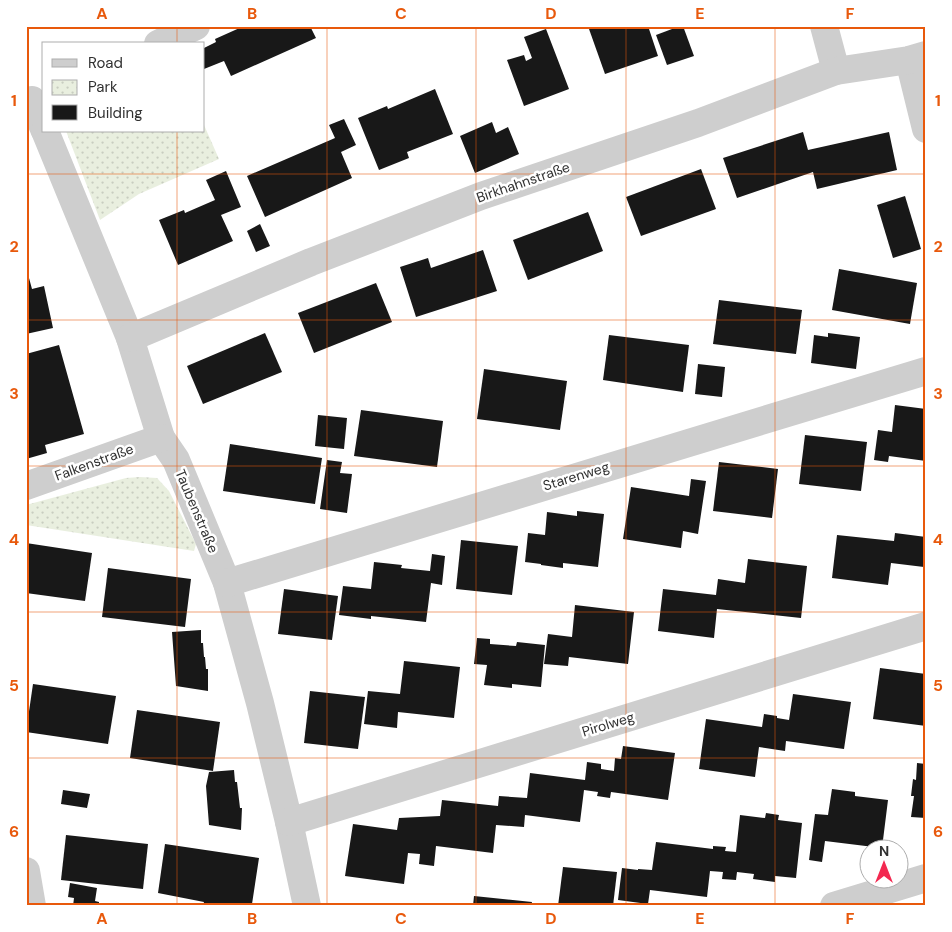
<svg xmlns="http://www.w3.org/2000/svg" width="952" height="932" font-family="'DM Sans',sans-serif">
  <defs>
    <pattern id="park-dots" width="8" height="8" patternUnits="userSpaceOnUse" patternTransform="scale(1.25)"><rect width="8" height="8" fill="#e9efdf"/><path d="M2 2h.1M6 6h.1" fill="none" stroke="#c8cdc0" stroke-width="1.8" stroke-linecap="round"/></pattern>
  </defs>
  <rect width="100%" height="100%" fill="#fff"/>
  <g fill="url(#park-dots)">
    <path d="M204 125 219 159 139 194 100 220 66 131H204Z"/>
    <path d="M140 477 157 478 169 491 196 544 194 551 26 525V505L126 478Z"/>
  </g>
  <g fill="#181818">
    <path d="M244 26H310L316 38 231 76 224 61 204 69V48L216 42 215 39Z"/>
    <path d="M597 26H648L658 56 605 74 589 29Z"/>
    <path d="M680 26H683L694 56 667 65 656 35Z"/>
    <path d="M546 29 569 89 524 106 507 60 524 55 526 61 532 58 524 37Z"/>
    <path d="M435 89 453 134 407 152 409 158 379 170 358 118 387 106 388 109Z"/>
    <path d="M344 119 356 145 341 152 352 178 265 217 247 176 335 138 329 125Z"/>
    <path d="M492 122 496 133 508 127 519 154 475 173 460 136Z"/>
    <path d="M803 132 808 150 889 132 897 170 817 189 813 172 737 198 723 158Z"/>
    <path d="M701 169 716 209 641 236 626 197Z"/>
    <path d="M226 171 241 207 221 215 233 241 178 265 159 220 184 210 185 213 215 200 206 180Z"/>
    <path d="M905 196 921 249 893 258 877 205Z"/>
    <path d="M588 212 603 251 528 280 513 240Z"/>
    <path d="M260 224 270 246 256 252 247 231Z"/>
    <path d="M483 250 497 291 416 317 400 267 428 258 431 268Z"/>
    <path d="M26 267 32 289 44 286 53 328 26 334Z"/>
    <path d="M839 269 917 283 910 324 832 310Z"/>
    <path d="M376 283 392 322 314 353 298 313Z"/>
    <path d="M719 300 802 310 796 354 713 344Z"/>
    <path d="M265 333 282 372 203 404 187 366Z"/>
    <path d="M828 333 860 337 856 369 811 363 814 335 828 337Z"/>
    <path d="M609 335 689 345 683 392 603 380Z"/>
    <path d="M59 345 84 434 45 445 47 453 26 459V354Z"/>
    <path d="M698 364 725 367 722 397 695 394Z"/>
    <path d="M484 369 567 381 560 430 477 419Z"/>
    <path d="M895 405 926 409V461L889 456 888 462 874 460 878 430 892 432Z"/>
    <path d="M361 410 443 421 437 467 354 456Z"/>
    <path d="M318 415 347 418 344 449 315 446Z"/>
    <path d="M805 435 867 442 861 491 799 484Z"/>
    <path d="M230 444 322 458 315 504 223 491Z"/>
    <path d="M327 460 342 462 340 473 352 474 347 513 320 509Z"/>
    <path d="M719 462 778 469 772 518 713 511Z"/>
    <path d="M691 479 706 481 698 534 683 531 681 548 623 539 631 487 689 496Z"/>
    <path d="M577 511 604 514 598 567 563 563V568L541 565V564L525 562 528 533 545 535 547 512 577 516Z"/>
    <path d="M895 533 926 537V562H925L924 567 891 563 888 585 832 578 837 535 894 541Z"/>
    <path d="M461 540 518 546 512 595 456 589Z"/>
    <path d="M26 543 92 553 85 601 26 593Z"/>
    <path d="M432 554 445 556 442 585 431 583 426 622 371 616V619L339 615 343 586 371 589 374 562 402 565 401 568 430 571Z"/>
    <path d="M748 559 807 566 801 618 717 609 714 638 658 631 663 589 716 595 718 579 745 583Z"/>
    <path d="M108 568 191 579 185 627 102 617Z"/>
    <path d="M284 589 338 596 332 640 278 634Z"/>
    <path d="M575 605 634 612 628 664 569 657 568 666 544 664 548 634 572 637Z"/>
    <path d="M201 630V643H203L204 657H205L206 669H208V691L176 686 172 632Z"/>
    <path d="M477 638 490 639V644L516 646 517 642 545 645 541 687 512 684V688L484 685 487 665 474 664Z"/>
    <path d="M404 661 460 667 454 718 398 712 397 728 364 724 368 691 400 694Z"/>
    <path d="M880 668 926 674V726L873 719Z"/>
    <path d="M33 684 116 696 108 744 26 732Z"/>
    <path d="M310 691 365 697 358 749 304 743Z"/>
    <path d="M793 694 851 702 844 749 786 741 785 751 759 747 755 777 699 769 706 719 762 727 764 714 777 716V718L789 720Z"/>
    <path d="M137 710 220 722 213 771 130 758Z"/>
    <path d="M623 746 675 753 668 800 611 792 610 798 597 796 598 792 584 790 580 822 525 815 524 827 496 825 493 853 436 846 434 866 419 864 420 854 408 853 404 884 345 876 353 824 397 830 399 818 440 816 442 800 498 806 499 796 527 798 530 773 585 780 587 762 601 764V769L614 771 615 758 621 759Z"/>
    <path d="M917 763 926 764V818L911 817 914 796H911L913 779 916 780Z"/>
    <path d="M234 770 235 782H237L240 808H242L241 830 209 825 206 786 209 772Z"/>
    <path d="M832 789 855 792V796L888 800 882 848 825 841 822 862 809 860 815 814 828 815Z"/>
    <path d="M63 790 90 794 87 808 61 804Z"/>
    <path d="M766 813 779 815 778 820 802 823 796 878 775 876V882L753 879 754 874 737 872 736 880 722 879 723 872 710 871 707 897 650 890 648 904 618 900 622 868 638 870V869L652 870 656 842 713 849V846L726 847 725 851 736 852 740 815 765 818Z"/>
    <path d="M66 835 148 844 143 889 61 880Z"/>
    <path d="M165 844 259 858 252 904H257V906H208L203 905 204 902 158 893Z"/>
    <path d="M563 867 617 872 613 906H558Z"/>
    <path d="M70 883 97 888 95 901 99 902V906H73L74 898 68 897Z"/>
    <path d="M474 896 532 902 531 906H473Z"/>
  </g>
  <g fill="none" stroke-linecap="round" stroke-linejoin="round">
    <g stroke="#cecece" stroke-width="28">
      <path d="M824 26 836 71"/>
      <path d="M158 44 196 26"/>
      <path d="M909 60 926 129"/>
      <path d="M32 100 44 129"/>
      <path d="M45 131 130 338 161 438 176 460 227 583 260 703 289 822 307 906"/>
      <path d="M130 338 311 262 481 196 698 123 836 71 909 60 926 55"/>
      <path d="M26 486 161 438"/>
      <path d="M227 583 926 371"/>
      <path d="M289 822 926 626"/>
      <path d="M26 871 32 906"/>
      <path d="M834 906 926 878"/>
    </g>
  </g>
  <path fill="none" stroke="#e8590c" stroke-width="1" stroke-opacity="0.55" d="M177 26V44M327 26V906M476 26V906M626 26V906M775 26V906M177 131V906M26 174H926M26 320H926M26 466H926M26 612H926M26 758H926"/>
  <g text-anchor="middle" stroke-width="5" stroke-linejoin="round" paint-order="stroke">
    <g font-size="14" fill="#313131" stroke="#fff">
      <text transform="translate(523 182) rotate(-19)" y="5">Birkhahnstraße</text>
      <text transform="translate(94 462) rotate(-20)" y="5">Falkenstraße</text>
      <text transform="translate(576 476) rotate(-17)" y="5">Starenweg</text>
      <text transform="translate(197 511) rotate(67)" y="5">Taubenstraße</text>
      <text transform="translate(608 724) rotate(-17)" y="5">Pirolweg</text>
    </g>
  </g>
  <rect width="952" height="932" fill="none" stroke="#ffffff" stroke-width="55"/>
  <rect x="42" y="42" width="162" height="90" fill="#ffffff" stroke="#adadad"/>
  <rect x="52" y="59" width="25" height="8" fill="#cecece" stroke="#adadad"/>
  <text x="88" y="68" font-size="15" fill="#313131">Road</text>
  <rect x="52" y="80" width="25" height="15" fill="url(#park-dots)" stroke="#adadad"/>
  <text x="88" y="92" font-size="15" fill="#313131">Park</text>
  <rect x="52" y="105" width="25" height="15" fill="#181818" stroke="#adadad"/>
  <text x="88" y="118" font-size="15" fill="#313131">Building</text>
  <g transform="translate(884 864)"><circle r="24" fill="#ffffff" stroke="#adadad"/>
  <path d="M0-4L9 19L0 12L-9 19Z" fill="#f32850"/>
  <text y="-8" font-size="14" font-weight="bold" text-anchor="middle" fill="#313131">N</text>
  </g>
  <rect x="28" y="28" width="896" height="876" fill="none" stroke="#e8590c" stroke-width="2"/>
  <g font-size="16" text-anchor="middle" font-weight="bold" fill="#e8590c">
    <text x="102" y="19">A</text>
    <text x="252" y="19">B</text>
    <text x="401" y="19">C</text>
    <text x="551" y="19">D</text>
    <text x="700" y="19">E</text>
    <text x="850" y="19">F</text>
    <text x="14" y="106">1</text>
    <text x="938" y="106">1</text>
    <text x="14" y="252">2</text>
    <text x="938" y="252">2</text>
    <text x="14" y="399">3</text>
    <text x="938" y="399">3</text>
    <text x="14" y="545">4</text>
    <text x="938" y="545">4</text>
    <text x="14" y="691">5</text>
    <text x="938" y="691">5</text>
    <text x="14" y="837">6</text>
    <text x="938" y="837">6</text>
    <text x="102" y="924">A</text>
    <text x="252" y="924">B</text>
    <text x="401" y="924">C</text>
    <text x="551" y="924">D</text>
    <text x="700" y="924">E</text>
    <text x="850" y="924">F</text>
  </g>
</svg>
